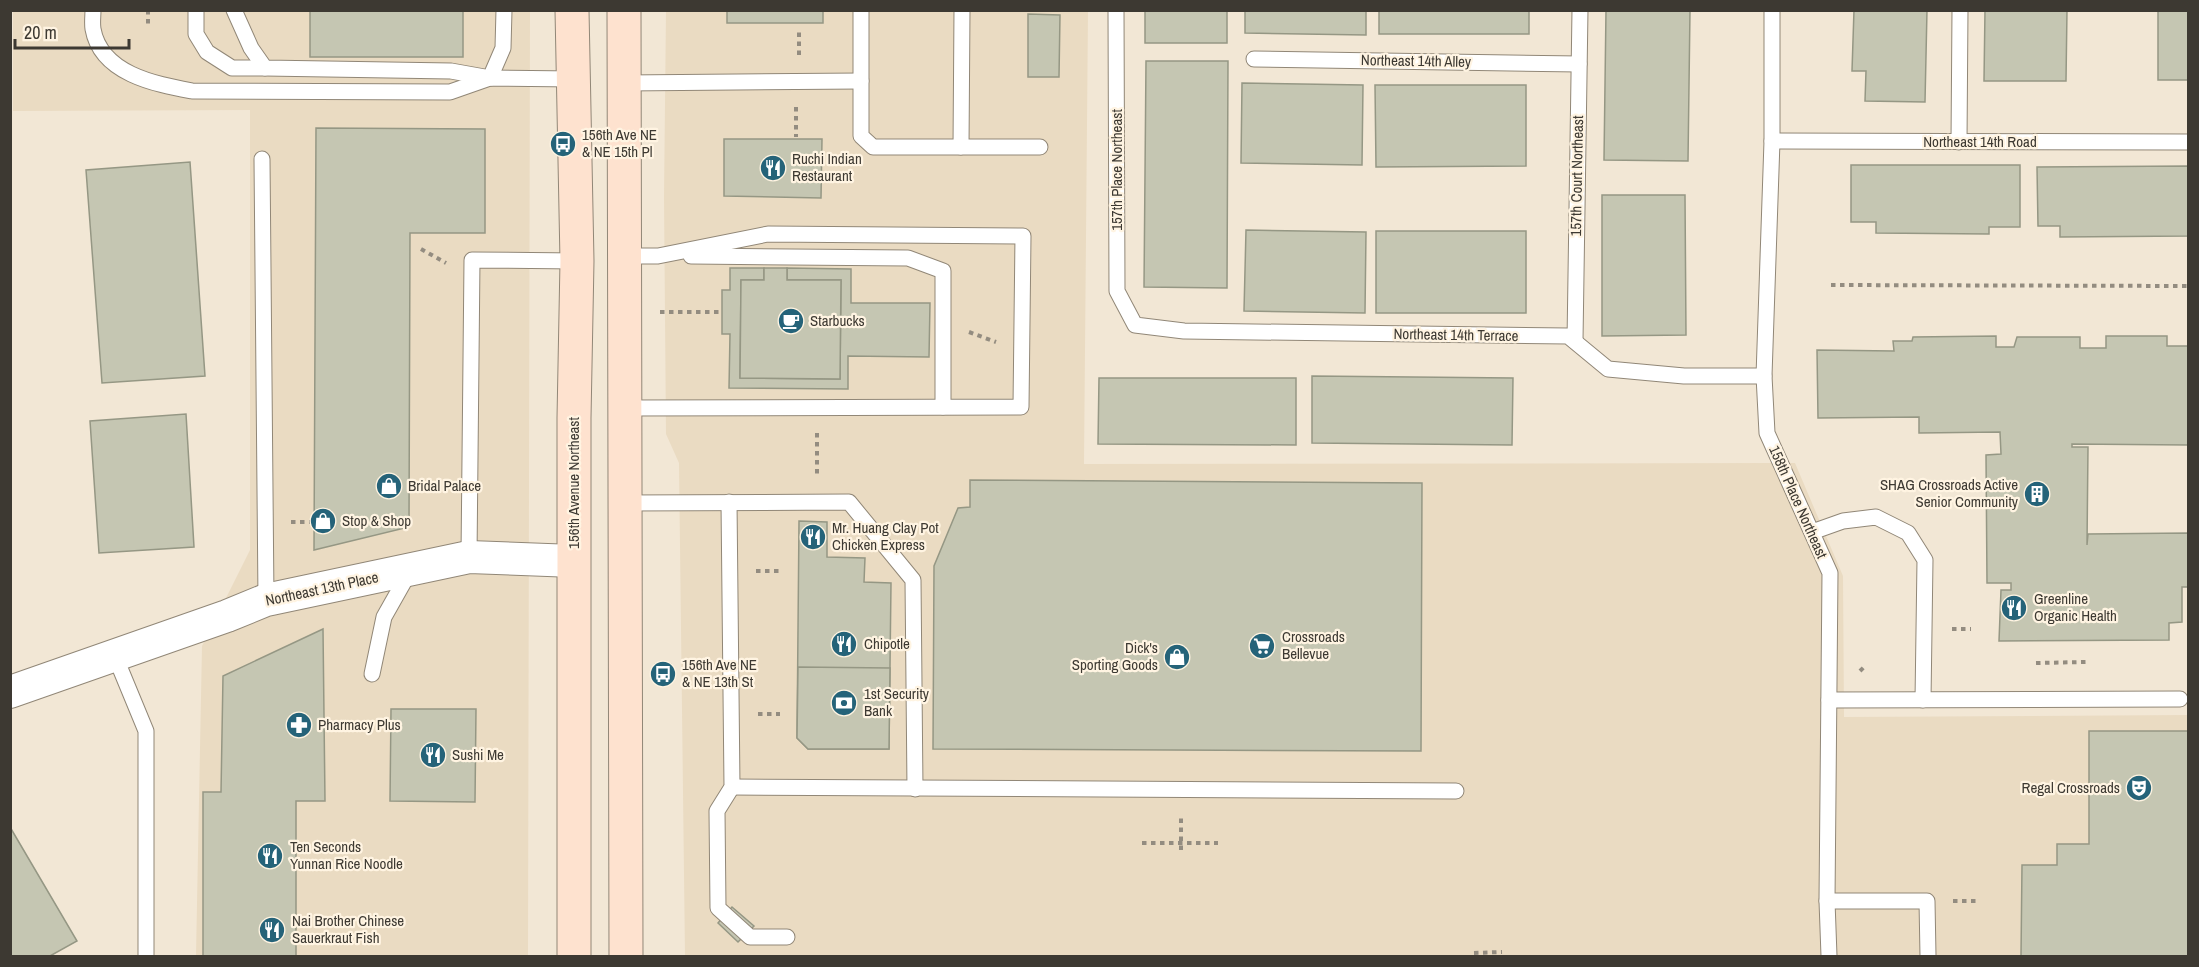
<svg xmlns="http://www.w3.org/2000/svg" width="2199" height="967" font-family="'Archivo Narrow',sans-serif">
  <rect width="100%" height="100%" fill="#f2e7d5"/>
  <g fill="#eadbc2">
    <path d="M13 11H530L528 956H196L202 646 250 550V110L13 111Z"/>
    <path d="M666 11H1088L1084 464 1795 463 1843 576 1844 717 2188 715V956H685L679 463 666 434 664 197Z"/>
  </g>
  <g fill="#c5c6b2" stroke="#959784" stroke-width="1.5">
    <rect x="310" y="10" width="153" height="47"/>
    <rect x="727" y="10" width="96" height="13"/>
    <rect x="1145" y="10" width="82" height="33"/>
    <path d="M1245 10H1366V35L1245 33Z"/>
    <rect x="1379" y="10" width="150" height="24"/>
    <path d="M1606 10H1690L1688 161 1604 160Z"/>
    <path d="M1854 10H1927L1925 102 1865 101 1866 71H1852Z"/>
    <path d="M1985 10H2067L2066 81H1984Z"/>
    <rect x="2158" y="10" width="30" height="70"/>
    <path d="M1028 14 1060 15 1059 77H1028Z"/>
    <path d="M1146 61H1228L1227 288 1144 287Z"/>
    <path d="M1242 83 1363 85 1362 165 1241 163Z"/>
    <path d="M1375 85H1526V166L1376 167Z"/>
    <path d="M316 128 485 129V233H410L409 527 314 550Z"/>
    <path d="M724 139H822L821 198 724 196Z"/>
    <path d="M190 162 205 376 102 383 86 170Z"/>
    <path d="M1851 165H2020V227H1989V234L1876 233V222H1851Z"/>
    <path d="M2188 166V236L2060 237V226H2038L2037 167Z"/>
    <path d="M1602 195H1685L1686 335 1602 336Z"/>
    <path d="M1246 230 1366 232 1365 313 1244 311Z"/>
    <rect x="1376" y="231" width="150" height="82"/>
    <path d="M730 268H764V280H741L740 378 840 379 841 280H787V268L851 269V303H930L929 357 848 356V389L729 388 730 334H722V290H730Z"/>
    <path d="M764 268H787V280H841L840 379 740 378 741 280H764Z"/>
    <path d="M1996 336V347H2014L2017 337H2080V348H2106V336H2167V346H2188V445L2072 444V447H2088L2087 545 2088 534 2188 533V587H2182V622L2169 623V640L1999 641 2001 590H2011V583H1987L1986 455 2001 454 2000 432 1919 433V417L1818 418 1817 350 1894 351 1893 341H1912L1913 337Z"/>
    <path d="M1312 376 1513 378 1512 445 1312 443Z"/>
    <path d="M1099 378H1296V445L1098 444Z"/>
    <path d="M186 414 194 547 99 553 90 421Z"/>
    <path d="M970 480 1422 483 1421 751 933 749 934 566 958 508 970 507Z"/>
    <path d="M799 521 827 522V557L865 558 864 582 891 583 889 749H808L797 738Z"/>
    <path d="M323 629 325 801H296V956H203V792H221L223 676Z"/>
    <path d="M798 667 890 668 889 749H808L797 738Z"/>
    <path d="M391 709H476L475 802 390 801Z"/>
    <path d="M2089 731H2188V956H2021L2022 865H2057V844H2089Z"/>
    <path d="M10 827 77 941 50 956H10Z"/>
    <path d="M732 907 754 926 738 942 718 923Z"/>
  </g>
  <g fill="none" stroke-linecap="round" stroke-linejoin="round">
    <g stroke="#918777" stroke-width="17">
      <g id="lane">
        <path d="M93 10C93 16 92 23 93 29 101 74 155 84 192 91L450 92 490 78 575 79"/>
        <path d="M196 10V34L207 52 232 68H265"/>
        <path d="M234 10 251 48 265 68 451 71 490 78 503 48 504 10"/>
        <path d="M861 10V136L873 147H1040"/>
        <path d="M1116 10 1117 291 1135 325 1184 331 1568 336 1608 369 1684 376H1764"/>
        <path d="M1772 10V141L1764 376 1767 433 1830 573 1827 901 1829 956"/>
        <path d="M1254 59 1579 64"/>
        <path d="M625 83 861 81"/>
        <path d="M1772 141 2188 142"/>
        <path d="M1959 142 1960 10"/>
        <path d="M961 147 962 10"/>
        <path d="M262 159 266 600"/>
        <path d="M624 256H658L768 234 1023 236 1021 407 625 408"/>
        <path d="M691 256 908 258 943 271V407"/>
        <path d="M1575 341 1580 10"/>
        <path d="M729 502 732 787 717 811 718 908 750 937H787"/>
        <path d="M625 503 849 502 913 580 915 789"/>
        <path d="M1812 532 1843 521 1876 517 1908 533 1925 560 1923 700"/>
        <path d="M469 557 472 260 577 261"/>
        <path d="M115 656 146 731V956"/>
        <path d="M372 674 384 617 410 571"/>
        <path d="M1829 700 2180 699"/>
        <path d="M732 787 1456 791"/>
        <path d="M1827 901H1927L1928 956"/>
      </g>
    </g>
    <g stroke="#918777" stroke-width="34">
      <path id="street" d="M10 692 227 616 266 600 469 557 574 561"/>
    </g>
    <g stroke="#918777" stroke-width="35">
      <g id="secondary">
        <path d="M572 10 577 261 574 418V956"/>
        <path d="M624 10 626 956"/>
      </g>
    </g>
    <g stroke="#938c80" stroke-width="4" stroke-dasharray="4.5 4.5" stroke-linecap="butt">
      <path d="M148 10V24"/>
      <path d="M799 55V31"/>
      <path d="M796 107V137"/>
      <path d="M421 249 446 263"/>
      <path d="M1831 285 2188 286"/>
      <path d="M660 312H722"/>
      <path d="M969 332 996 342"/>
      <path d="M817 433V476"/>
      <path d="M291 522H314"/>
      <path d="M756 571H781"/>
      <path d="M1952 629H1971"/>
      <path d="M2036 663 2086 662"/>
      <path d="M1860 671 1865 666"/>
      <path d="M758 714H780"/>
      <path d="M1142 843H1218"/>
      <path d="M1181 850V815"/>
      <path d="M1953 901H1977"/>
      <path d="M1474 953 1502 952"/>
    </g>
    <use href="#lane" stroke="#fff" stroke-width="15"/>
    <use href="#street" stroke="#fff" stroke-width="32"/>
    <use href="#secondary" stroke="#fee2cf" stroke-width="33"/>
  </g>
  <defs>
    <g id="bus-disc" transform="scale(1.35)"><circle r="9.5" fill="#256379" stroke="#fff4e2"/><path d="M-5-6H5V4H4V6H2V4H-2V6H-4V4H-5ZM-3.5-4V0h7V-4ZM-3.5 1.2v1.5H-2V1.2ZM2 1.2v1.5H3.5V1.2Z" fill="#fff"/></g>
    <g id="restaurant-disc" transform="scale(1.35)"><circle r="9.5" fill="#256379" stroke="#fff4e2"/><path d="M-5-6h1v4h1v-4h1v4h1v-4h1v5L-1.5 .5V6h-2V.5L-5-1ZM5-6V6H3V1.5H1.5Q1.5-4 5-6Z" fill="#fff"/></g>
    <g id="cafe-disc" transform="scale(1.35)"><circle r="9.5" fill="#256379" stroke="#fff4e2"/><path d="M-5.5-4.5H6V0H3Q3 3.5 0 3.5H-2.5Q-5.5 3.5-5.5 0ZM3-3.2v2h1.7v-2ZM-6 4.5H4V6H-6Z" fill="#fff"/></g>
    <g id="shop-disc" transform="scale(1.35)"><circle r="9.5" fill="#256379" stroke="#fff4e2"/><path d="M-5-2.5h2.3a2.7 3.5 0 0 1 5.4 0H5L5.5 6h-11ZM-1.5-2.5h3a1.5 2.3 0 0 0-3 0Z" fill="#fff"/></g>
    <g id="building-disc" transform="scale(1.35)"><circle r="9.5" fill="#256379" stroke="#fff4e2"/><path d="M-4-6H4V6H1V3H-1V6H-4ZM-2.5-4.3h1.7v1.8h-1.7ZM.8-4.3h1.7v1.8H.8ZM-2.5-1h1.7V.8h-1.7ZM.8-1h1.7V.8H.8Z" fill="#fff"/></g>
    <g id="supermarket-disc" transform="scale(1.35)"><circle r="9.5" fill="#256379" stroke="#fff4e2"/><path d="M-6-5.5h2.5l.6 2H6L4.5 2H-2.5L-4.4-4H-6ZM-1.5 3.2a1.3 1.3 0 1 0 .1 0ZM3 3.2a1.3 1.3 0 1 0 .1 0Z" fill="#fff"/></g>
    <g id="bank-disc" transform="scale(1.35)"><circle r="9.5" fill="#256379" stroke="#fff4e2"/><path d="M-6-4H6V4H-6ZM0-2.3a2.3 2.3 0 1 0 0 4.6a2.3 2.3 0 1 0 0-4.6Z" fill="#fff"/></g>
    <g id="pharmacy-disc" transform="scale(1.35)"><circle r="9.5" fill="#256379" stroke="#fff4e2"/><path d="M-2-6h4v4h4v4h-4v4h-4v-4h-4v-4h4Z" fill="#fff"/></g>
    <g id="theatre-disc" transform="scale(1.35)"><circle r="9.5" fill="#256379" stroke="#fff4e2"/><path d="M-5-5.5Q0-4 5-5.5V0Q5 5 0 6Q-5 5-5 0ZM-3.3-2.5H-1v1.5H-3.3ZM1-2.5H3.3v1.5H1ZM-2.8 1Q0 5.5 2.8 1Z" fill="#fff"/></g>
  </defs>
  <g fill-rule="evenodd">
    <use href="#bus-disc" x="563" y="144"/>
    <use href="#restaurant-disc" x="773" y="168"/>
    <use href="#cafe-disc" x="791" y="321"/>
    <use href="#shop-disc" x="389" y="486"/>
    <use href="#building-disc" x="2037" y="494"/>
    <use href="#shop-disc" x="323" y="521"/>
    <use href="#restaurant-disc" x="813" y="537"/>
    <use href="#restaurant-disc" x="2014" y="608"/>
    <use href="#restaurant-disc" x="844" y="644"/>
    <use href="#supermarket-disc" x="1262" y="646"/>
    <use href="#shop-disc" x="1177" y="657"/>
    <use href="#bus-disc" x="663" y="674"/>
    <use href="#bank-disc" x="844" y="703"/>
    <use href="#pharmacy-disc" x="299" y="725"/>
    <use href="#restaurant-disc" x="433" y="755"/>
    <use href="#theatre-disc" x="2139" y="788"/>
    <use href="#restaurant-disc" x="270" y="856"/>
    <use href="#restaurant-disc" x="272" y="930"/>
  </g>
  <g text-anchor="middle" stroke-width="4.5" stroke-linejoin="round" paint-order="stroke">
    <g font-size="15" fill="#3d3932" stroke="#fff4e2">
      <text transform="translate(1416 61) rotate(1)" y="5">Northeast 14th Alley</text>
      <text x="1980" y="147">Northeast 14th Road</text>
      <text transform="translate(1117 170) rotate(-90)" y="5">157th Place Northeast</text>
      <text transform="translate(1577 176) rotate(-89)" y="5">157th Court Northeast</text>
      <text transform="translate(1456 335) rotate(1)" y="5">Northeast 14th Terrace</text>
      <text transform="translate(574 483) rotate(-90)" y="5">156th Avenue Northeast</text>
      <text transform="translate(1798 502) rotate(66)" y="5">158th Place Northeast</text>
      <text transform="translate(322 589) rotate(-12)" y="5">Northeast 13th Place</text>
    </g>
    <g font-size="15" fill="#3d3932" stroke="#fff4e2" text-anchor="start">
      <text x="582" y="140">156th Ave NE<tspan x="582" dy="17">&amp; NE 15th Pl</tspan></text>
      <text x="792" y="164">Ruchi Indian<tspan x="792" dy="17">Restaurant</tspan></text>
      <text x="810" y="326">Starbucks</text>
      <text x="2018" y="490" text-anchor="end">SHAG Crossroads Active<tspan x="2018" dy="17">Senior Community</tspan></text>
      <text x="408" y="491">Bridal Palace</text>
      <text x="342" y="526">Stop &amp; Shop</text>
      <text x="832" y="533">Mr. Huang Clay Pot<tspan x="832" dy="17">Chicken Express</tspan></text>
      <text x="2034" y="604">Greenline<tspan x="2034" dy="17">Organic Health</tspan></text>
      <text x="1282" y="642">Crossroads<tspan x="1282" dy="17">Bellevue</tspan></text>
      <text x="864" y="649">Chipotle</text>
      <text x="1158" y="653" text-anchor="end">Dick's<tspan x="1158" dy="17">Sporting Goods</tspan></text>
      <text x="682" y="670">156th Ave NE<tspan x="682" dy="17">&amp; NE 13th St</tspan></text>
      <text x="864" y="699">1st Security<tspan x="864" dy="17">Bank</tspan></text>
      <text x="318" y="730">Pharmacy Plus</text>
      <text x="452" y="760">Sushi Me</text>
      <text x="2120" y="793" text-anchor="end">Regal Crossroads</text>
      <text x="290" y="852">Ten Seconds<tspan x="290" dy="17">Yunnan Rice Noodle</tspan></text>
      <text x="292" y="926">Nai Brother Chinese<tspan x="292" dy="17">Sauerkraut Fish</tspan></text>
    </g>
  </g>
  <rect width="2199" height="967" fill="none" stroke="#3d3932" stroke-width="24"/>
  <path d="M15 39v9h114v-9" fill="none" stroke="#3d3932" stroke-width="3"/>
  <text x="24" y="39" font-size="18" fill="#3d3932" stroke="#fff4e2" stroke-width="4.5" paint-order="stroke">20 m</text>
</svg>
